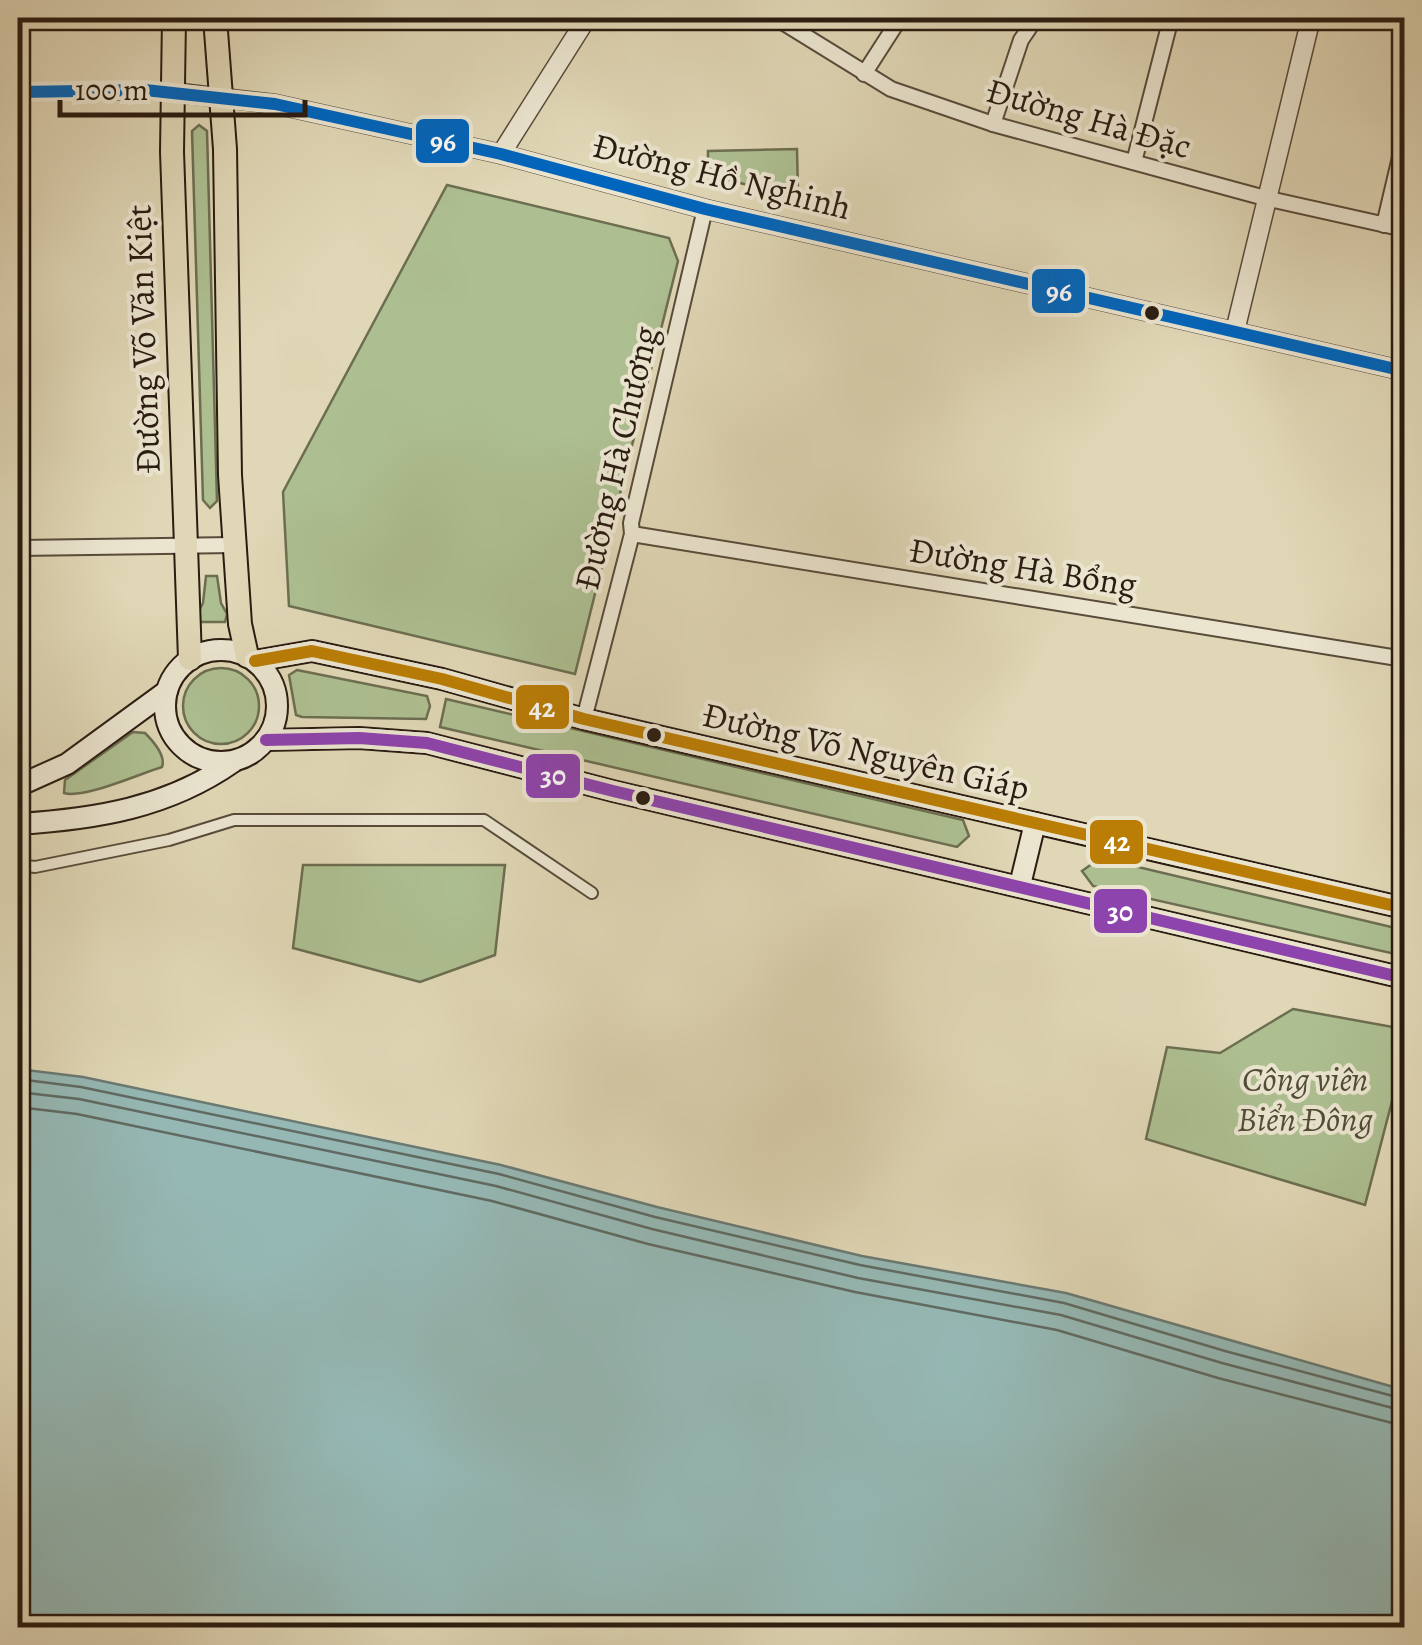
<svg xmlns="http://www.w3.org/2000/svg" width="1422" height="1645" font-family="Alegreya,serif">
  <rect width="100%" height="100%" fill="#e0d7b6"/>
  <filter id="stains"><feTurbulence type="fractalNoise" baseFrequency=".002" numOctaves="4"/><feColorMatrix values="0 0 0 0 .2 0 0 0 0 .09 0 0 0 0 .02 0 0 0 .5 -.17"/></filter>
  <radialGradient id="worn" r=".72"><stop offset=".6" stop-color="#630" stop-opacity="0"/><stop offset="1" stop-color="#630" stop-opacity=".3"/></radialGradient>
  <g fill="#adbf91" stroke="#6c6e51" stroke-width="2.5">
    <path d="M199 125 207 131 217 501 210 508 203 500 192 131Z"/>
    <path d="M797 149 798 192 787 196 708 174V151Z"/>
    <path d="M447 185 669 238 678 261 575 674 289 606 283 492Z"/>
    <path d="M206 576H217L221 603 227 614 225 622H201L197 615 203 603Z"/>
    <circle cx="221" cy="706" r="38"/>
    <path d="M297 670 427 696 430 706 426 719 302 717 296 715 289 675Z"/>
    <path d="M446 699 963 820 969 836 957 847 440 727Z"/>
    <path d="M133 732 145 733C153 741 166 756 162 767 139 774 84 799 64 793L65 780Z"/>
    <path d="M1100 858 1404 930V956L1093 886 1082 871Z"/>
    <path d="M303 865H505L495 955 420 982 293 948Z"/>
    <path d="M1293 1009 1404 1029V1055L1365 1205 1146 1139 1167 1047 1220 1053Z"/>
  </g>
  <path fill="#95b8b4" stroke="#6a7a73" stroke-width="2.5" d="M18 1069 83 1077 501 1165 657 1207 862 1256 1066 1293 1404 1390V1627H18Z"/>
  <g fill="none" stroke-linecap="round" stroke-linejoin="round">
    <g stroke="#606a62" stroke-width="2.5">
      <path d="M18 1079 81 1087 499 1174 655 1217 860 1265 1064 1303 1225 1351 1404 1399"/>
      <path d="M18 1092 79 1099 496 1186 652 1229 858 1278 1061 1315 1222 1363 1404 1411"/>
      <path d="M18 1107 77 1114 492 1201 648 1244 855 1292 1057 1330 1218 1378 1404 1426"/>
    </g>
    <g stroke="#584b3a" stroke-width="14">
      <path id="pedestrian" d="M18 865 35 867 169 840 234 820H484L592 893"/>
    </g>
    <g stroke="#584b3a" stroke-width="18">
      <g id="minor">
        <path d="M776 18 891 89 993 124 1265 198 1404 229"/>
        <path d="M864 74 900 18"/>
        <path d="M18 92H172"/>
        <path d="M993 124 1021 40 1036 18"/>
        <path d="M1134 162 1171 18"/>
        <path d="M1384 225 1404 140"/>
        <path d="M632 534 1404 659"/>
        <path d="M18 548 234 545"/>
        <path d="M584 719 632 534 631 523 705 209"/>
      </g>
    </g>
    <g stroke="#584b3a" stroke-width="21">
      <g id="tertiary">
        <path d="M172 92 275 104 501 154 705 209 1404 371"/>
        <path d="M501 154 587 18"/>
        <path d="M1235 331 1311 18"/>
      </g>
    </g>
    <g stroke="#2a1c11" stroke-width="24">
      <g id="secondary">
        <circle cx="221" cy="706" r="56"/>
        <path d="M255 661 312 651 442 679 584 719 1404 908"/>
        <path d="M266 740 359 738 427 743 613 791 1404 978"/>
        <path d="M18 786 67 764 167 691"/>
        <path d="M18 824C96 819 167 808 233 762"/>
        <path d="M1020 885 1035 823"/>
      </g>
    </g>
    <g stroke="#2a1c11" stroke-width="26">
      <g id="primary">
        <path d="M174 18 172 152 190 659"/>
        <path d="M215 18 225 149 230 475 240 624 247 656"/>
      </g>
    </g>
    <use href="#pedestrian" stroke="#ebe5d0" stroke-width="10"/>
    <use href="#minor" stroke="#ebe5d0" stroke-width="14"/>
    <use href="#tertiary" stroke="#ebe5d0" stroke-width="18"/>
    <use href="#secondary" stroke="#ebe5d0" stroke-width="20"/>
    <use href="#primary" stroke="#e0d7b6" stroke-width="22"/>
    <g stroke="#ebe5d0" stroke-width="20">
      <path id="bus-1" d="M18 92 145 90 275 104 501 154 705 209 1404 371"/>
    </g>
    <g stroke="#ebe5d0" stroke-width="20">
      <path id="bus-2" d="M255 661 312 651 442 679 584 719 1404 908"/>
    </g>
    <g stroke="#ebe5d0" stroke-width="20">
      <path id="bus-3" d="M266 740 359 738 427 743 613 791 1404 978"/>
    </g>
    <use href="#bus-1" stroke="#0065bd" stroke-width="12"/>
    <use href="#bus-2" stroke="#ba7d05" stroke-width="12"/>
    <use href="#bus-3" stroke="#8e44ad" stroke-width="12"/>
  </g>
  <g fill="#2a1c11" stroke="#ebe5d0" stroke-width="4">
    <circle cx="1152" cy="313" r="9"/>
    <circle cx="654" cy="735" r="9"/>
    <circle cx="643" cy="798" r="9"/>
  </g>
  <g text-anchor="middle" stroke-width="8" stroke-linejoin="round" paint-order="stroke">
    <g font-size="35" fill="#2a1c11" stroke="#ebe5d0">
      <text transform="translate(1089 118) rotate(16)" y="12">Đường Hà Đặc</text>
      <text transform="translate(722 176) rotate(14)" y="12">Đường Hồ Nghinh</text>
      <text transform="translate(143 339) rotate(-92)" y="12">Đường Võ Văn Kiệt</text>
      <text transform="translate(616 458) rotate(-77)" y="12">Đường Hà Chương</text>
      <text transform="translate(1023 567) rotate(9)" y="12">Đường Hà Bổng</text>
      <text transform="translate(866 751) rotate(13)" y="12">Đường Võ Nguyên Giáp</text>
    </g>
    <g font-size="35" font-style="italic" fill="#514d37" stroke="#ebe5d0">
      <text x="1305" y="1091">Công viên<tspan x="1305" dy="40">Biển Đông</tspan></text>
    </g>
  </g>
  <g stroke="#ebe5d0" stroke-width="4">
    <rect x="414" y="117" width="57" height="48" rx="10" fill="#0065bd"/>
    <rect x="1030" y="267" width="57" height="48" rx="10" fill="#0065bd"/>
    <rect x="514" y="683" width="57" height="48" rx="10" fill="#ba7d05"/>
    <rect x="524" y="752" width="58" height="48" rx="10" fill="#8e44ad"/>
    <rect x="1088" y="818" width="57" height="48" rx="10" fill="#ba7d05"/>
    <rect x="1092" y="887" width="57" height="48" rx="10" fill="#8e44ad"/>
  </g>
  <g font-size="28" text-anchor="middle" font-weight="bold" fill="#fff">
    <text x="443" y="151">96</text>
    <text x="1059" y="301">96</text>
    <text x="542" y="717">42</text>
    <text x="553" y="785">30</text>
    <text x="1117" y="851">42</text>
    <text x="1120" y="921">30</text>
  </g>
  <rect width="1422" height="1645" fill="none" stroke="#e0d7b6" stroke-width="60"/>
  <rect x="20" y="20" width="1382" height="1605" fill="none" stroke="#2a1c11" stroke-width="5"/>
  <rect x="30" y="30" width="1362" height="1585" fill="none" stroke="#2a1c11" stroke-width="2.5"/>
  <path d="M60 100v15h245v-15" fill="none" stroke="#2a1c11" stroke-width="5"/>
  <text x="75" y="100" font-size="30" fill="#2a1c11" stroke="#ebe5d0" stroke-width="8" paint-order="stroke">100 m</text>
  <rect width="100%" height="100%" filter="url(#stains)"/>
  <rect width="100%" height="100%" fill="url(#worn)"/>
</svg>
